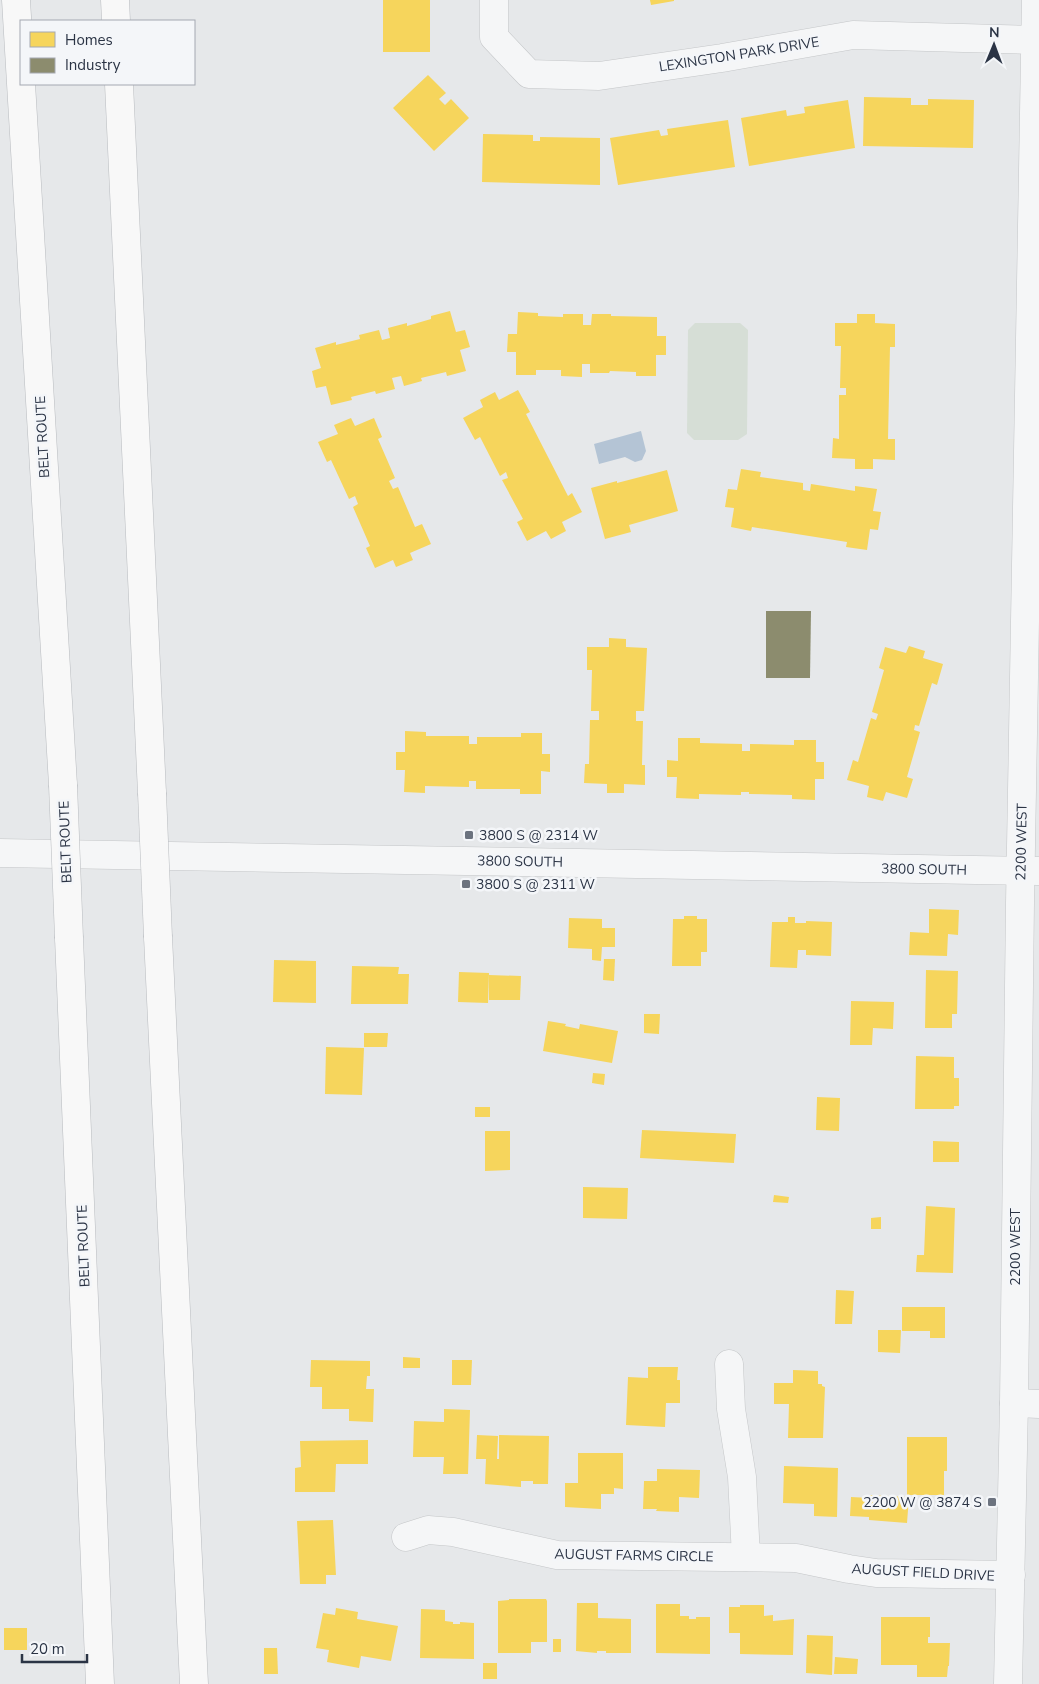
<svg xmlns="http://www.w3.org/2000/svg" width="1039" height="1684" font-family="'Nunito Sans',sans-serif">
  <rect width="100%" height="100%" fill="#e6e8ea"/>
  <path fill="#d6ded6" d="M695 323H740L748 330 747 434 738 440H694L687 433 688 330Z"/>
  <path fill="#b4c4d5" d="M641 431 646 451 642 460 635 462 625 457 599 464 594 444Z"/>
  <g fill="#f6d55c">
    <rect x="383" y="0" width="47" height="52"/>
    <path d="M650 0H674V1L651 5Z"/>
    <path d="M428 75 446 93 439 99 445 105 451 99 469 118 434 151 393 108Z"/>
    <path d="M864 97 911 98V105H928V99L974 100 973 148 863 146Z"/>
    <path d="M848 100 855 148 749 166 741 118 786 110 787 116 805 113 804 107Z"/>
    <path d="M728 120 735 167 618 185 610 138 659 130 661 136 668 135 667 129Z"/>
    <path d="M483 134 533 135V141H540V137L600 138V185L482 182Z"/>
    <path d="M450 311 456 332 465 330 470 347 460 350 466 371 447 376 446 372 421 378 422 381 404 386 401 376 392 378 395 389 376 394 375 391 351 397 352 400 331 405 326 386 316 388 312 371 321 368 315 348 336 342V345L360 339 359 335 379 330 382 340 390 338 388 328 407 323V326L431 319V316Z"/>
    <path d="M518 312 538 313V316L563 317V314H583V325H591L592 314H611V316L657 317V336H666V355H656V376H636V372L610 371 609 373H590V364H582V377L561 376V370H536V375H516V352H507L508 334H517Z"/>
    <path d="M857 314H875V323L895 324V347H890L888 439H895V460L873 459V469H855V459L832 458 833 438 839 439V395H846V388H840L841 346H835V323H857Z"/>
    <path d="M518 390 530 412 526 414 568 496 572 493 582 512 562 522 566 531 551 539 546 531 527 541 517 522 523 519 502 480 508 478 506 472 500 476 480 437 475 440 463 418 483 407 480 400 495 392 499 400Z"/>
    <path d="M351 418 355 426 374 418 382 437 378 439 395 478 389 481 393 489 398 487 415 527 422 524 431 544 410 553 413 560 396 567 393 560 375 568 366 548 370 546 353 507 358 504 355 496 349 499 331 460 327 462 318 442 338 434 334 425Z"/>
    <path d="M741 469 761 472 760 477 803 483V490L810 491 811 484 855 491V486L877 489 873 511 881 512 878 530 870 529 867 550 846 547 847 542 752 527 751 531 731 527 734 508 725 507 728 489 737 490Z"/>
    <path d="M667 470 678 511 629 525 631 532 605 539 591 488 617 481V483Z"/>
    <path d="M609 638 626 639V647L647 648 644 711H636V721H643L642 765H645V785L624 784V793H607V784L584 783 585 764H589L590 720H599V711H591L592 670H587V647H609Z"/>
    <path d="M909 646 925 651 923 658 943 664 937 685 932 683 919 726 915 725 914 730 920 732 907 777 913 779 907 798 886 792 883 801 867 797 869 786 847 780 853 760 858 762 871 718 876 720 878 714 872 712 884 670 879 668 885 647 906 653Z"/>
    <path d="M405 731 426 732V736H469V744H477V737H521V733H542V754H550V772L541 771V794H520V789H476V781H469V787L425 786V793L404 792 405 770H396V752H405Z"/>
    <path d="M678 738H700V743L742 744V751H750V744L794 745V740H816V762H824V779H815V800L792 799V795L749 794V792H741V795L699 794V799L676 798 677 777H667V760L678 761Z"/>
    <path d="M929 909 959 910 958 935 948 934 947 956 909 955 910 932 929 933Z"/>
    <path d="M684 916H697V919H707V952H701V966H672L673 919H684Z"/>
    <path d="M788 917H795V923H806V921L832 922 831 956 806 955V950H798L797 968 770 967 772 922H788Z"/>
    <path d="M569 918 602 919V928H615V947H602L601 961 592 960V949L568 948Z"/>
    <path d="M604 959H615L614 981 603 980Z"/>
    <path d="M274 960 316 961V1003L273 1002Z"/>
    <path d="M352 966 399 967 398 974H409L408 1004H351Z"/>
    <path d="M926 970 958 971 957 1014H952V1028H925Z"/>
    <path d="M459 972 489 973 488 1003 458 1002Z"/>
    <path d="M489 975 521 976 520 1000H489Z"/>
    <path d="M851 1001 894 1002 893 1029 873 1028 872 1045H850Z"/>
    <path d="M644 1014H660L659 1034 644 1033Z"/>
    <path d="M548 1021 566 1024 565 1026 579 1029 580 1024 618 1031 612 1063 543 1051Z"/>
    <path d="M364 1033H388L387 1047H364Z"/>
    <path d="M326 1047 364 1048 362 1095 325 1094Z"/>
    <path d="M916 1056 954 1057V1078H959V1106H954V1109H915Z"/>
    <path d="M593 1073 605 1074 604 1085 592 1083Z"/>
    <path d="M817 1097 840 1098 839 1131 816 1130Z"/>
    <rect x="475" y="1107" width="15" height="10"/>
    <path d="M642 1130 736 1134 734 1163 640 1158Z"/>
    <path d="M485 1131H510V1170L485 1171Z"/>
    <path d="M933 1141 959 1142V1162H933Z"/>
    <path d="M583 1187 628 1188 627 1219 583 1218Z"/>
    <path d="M774 1195 789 1197 788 1203 773 1202Z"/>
    <path d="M926 1206 955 1208 953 1273 916 1272 917 1255H924Z"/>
    <path d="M881 1217V1229H871V1218Z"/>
    <path d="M836 1290 854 1291 852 1324H835Z"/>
    <path d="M902 1307H945V1338H930V1331H902Z"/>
    <path d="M878 1330H901L900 1353 878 1352Z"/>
    <path d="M403 1357 420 1358V1368H403Z"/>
    <path d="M311 1360 370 1361V1376H367L366 1389H374L373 1422 349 1421V1409H322V1387H310Z"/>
    <path d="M452 1360H472L471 1385H452Z"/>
    <path d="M648 1367H678L677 1380H680V1403H666L665 1427 626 1425 628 1377 648 1378Z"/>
    <path d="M793 1370 818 1371V1384H822V1386L825 1387 823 1438H788L789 1404H774V1383H793Z"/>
    <path d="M444 1409 470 1410 468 1474H443L444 1457H413L414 1421 444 1422Z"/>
    <path d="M477 1435 498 1436 497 1459H499V1435L549 1436 548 1484H533V1481H521V1487L485 1484 486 1459H476Z"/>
    <path d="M907 1437H947V1471H944V1495H907Z"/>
    <path d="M368 1440V1464H336L335 1492H295V1468L301 1467 300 1441Z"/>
    <path d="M578 1453H623V1489L614 1488V1494H601V1509L565 1507V1483H578Z"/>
    <path d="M784 1466 838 1468 837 1517 814 1516V1504L783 1503Z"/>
    <path d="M657 1469 700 1470 699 1498 679 1497V1512L656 1511 657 1509H643L644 1481H657Z"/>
    <path d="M870 1495 909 1497 907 1523 869 1520V1517L850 1516 851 1497 870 1498Z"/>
    <path d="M333 1520 336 1575H326V1584H300L297 1521Z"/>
    <path d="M509 1599H546L547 1601V1642H531V1653H498V1601L509 1600Z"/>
    <path d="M577 1603H598V1618L631 1619V1653H606V1651H597V1653L576 1651Z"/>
    <path d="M656 1604H680V1616H689V1619H696V1617H710V1654L656 1653Z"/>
    <path d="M740 1605H764V1616L773 1615V1621L794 1619 793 1655 740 1654V1633H729V1607H740Z"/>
    <path d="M336 1608 358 1612 357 1619 398 1626 391 1661 361 1656 359 1668 327 1662 329 1650 316 1648 323 1613 335 1615Z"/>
    <path d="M421 1609 445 1610V1621L453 1622V1624H460V1622L474 1623V1659L420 1658Z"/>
    <path d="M881 1617H930V1637H928V1643H950L949 1666H948L947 1677H917V1665H881Z"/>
    <rect x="4" y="1628" width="23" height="22"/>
    <path d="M807 1635 833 1636 832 1675 806 1673Z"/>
    <rect x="553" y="1639" width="8" height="13"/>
    <path d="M264 1648H277L278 1674H264Z"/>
    <path d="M835 1657 858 1659 857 1674H834Z"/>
    <rect x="483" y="1663" width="14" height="16"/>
  </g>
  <path fill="#8c8c6e" d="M766 611H811L810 678H766Z"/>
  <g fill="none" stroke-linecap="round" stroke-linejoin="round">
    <g stroke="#c4c6c8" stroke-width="29">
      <g id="minor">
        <path d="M494 0V37L529 74 599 76 722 58 853 35 1036 40"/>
        <path d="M0 853 1038 871"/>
        <path d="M729 1364 731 1409 742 1477 746 1557"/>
        <path d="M1014 1403 1039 1404"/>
        <path d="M406 1537 428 1530 453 1532 557 1555 796 1558 849 1569 876 1573 1011 1575"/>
        <path d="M1008 1684 1014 1403 1020 903 1036 0"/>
      </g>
    </g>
    <g stroke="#b8bbbf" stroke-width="29">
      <g id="highway">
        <path d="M16 0 63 785"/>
        <path d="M115 0 116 21"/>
        <path d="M119 84 152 793"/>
        <path d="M158 937 194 1684"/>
        <path d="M69 938 100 1684"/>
      </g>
    </g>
    <use href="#minor" stroke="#f5f6f7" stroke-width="28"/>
    <use href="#highway" stroke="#f8f8f8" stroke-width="28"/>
    <g stroke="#b8bbbf" stroke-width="29" stroke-linecap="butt">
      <g id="highway-bridge">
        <path d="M63 785 69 938"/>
        <path d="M152 793 158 937"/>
      </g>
    </g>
    <use href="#highway-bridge" stroke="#f8f8f8" stroke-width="28"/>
  </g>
  <g fill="#6c737f" stroke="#f4f6f9" stroke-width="2">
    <rect x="464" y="830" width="10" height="10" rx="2.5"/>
    <rect x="461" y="879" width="10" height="10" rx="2.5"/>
    <rect x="987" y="1497" width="10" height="10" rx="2.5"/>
  </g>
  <g text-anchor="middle" stroke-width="5" stroke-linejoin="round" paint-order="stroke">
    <g font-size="14" fill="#2b3445" stroke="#f4f6f9">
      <text transform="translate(739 54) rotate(-9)" y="5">LEXINGTON PARK DRIVE</text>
      <text transform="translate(42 437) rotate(-93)" y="5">BELT ROUTE</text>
      <text transform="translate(65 842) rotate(-92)" y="5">BELT ROUTE</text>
      <text transform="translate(1021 842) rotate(-89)" y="5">2200 WEST</text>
      <text transform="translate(520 861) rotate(1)" y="5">3800 SOUTH</text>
      <text transform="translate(924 869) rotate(1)" y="5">3800 SOUTH</text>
      <text transform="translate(83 1246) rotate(-92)" y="5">BELT ROUTE</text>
      <text transform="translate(1015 1247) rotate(-90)" y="5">2200 WEST</text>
      <text transform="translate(634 1555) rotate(1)" y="5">AUGUST FARMS CIRCLE</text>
      <text transform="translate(923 1572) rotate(3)" y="5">AUGUST FIELD DRIVE</text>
    </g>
    <g font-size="14" fill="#2b3445" stroke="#f4f6f9" text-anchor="start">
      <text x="479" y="840">3800 S @ 2314 W</text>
      <text x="476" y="889">3800 S @ 2311 W</text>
      <text x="982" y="1507" text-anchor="end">2200 W @ 3874 S</text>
    </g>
  </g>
  <rect x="20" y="20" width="175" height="65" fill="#f4f6f9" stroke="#a4a8b1"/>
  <rect x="30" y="32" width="25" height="15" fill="#f6d55c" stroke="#a4a8b1"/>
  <text x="65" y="45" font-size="15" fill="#2b3445">Homes</text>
  <rect x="30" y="58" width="25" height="15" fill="#8c8c6e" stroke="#a4a8b1"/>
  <text x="65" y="70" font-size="15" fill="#2b3445">Industry</text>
  <g transform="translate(994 45) rotate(1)" stroke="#f4f6f9" stroke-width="4" paint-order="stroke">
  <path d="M0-4L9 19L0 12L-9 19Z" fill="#2b3445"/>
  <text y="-8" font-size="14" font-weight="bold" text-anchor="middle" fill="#2b3445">N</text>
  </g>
  <path d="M22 1654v8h65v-8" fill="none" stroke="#2b3445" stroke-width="2.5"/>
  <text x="30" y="1654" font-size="15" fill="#2b3445" stroke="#f4f6f9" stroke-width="4" paint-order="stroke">20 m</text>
</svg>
